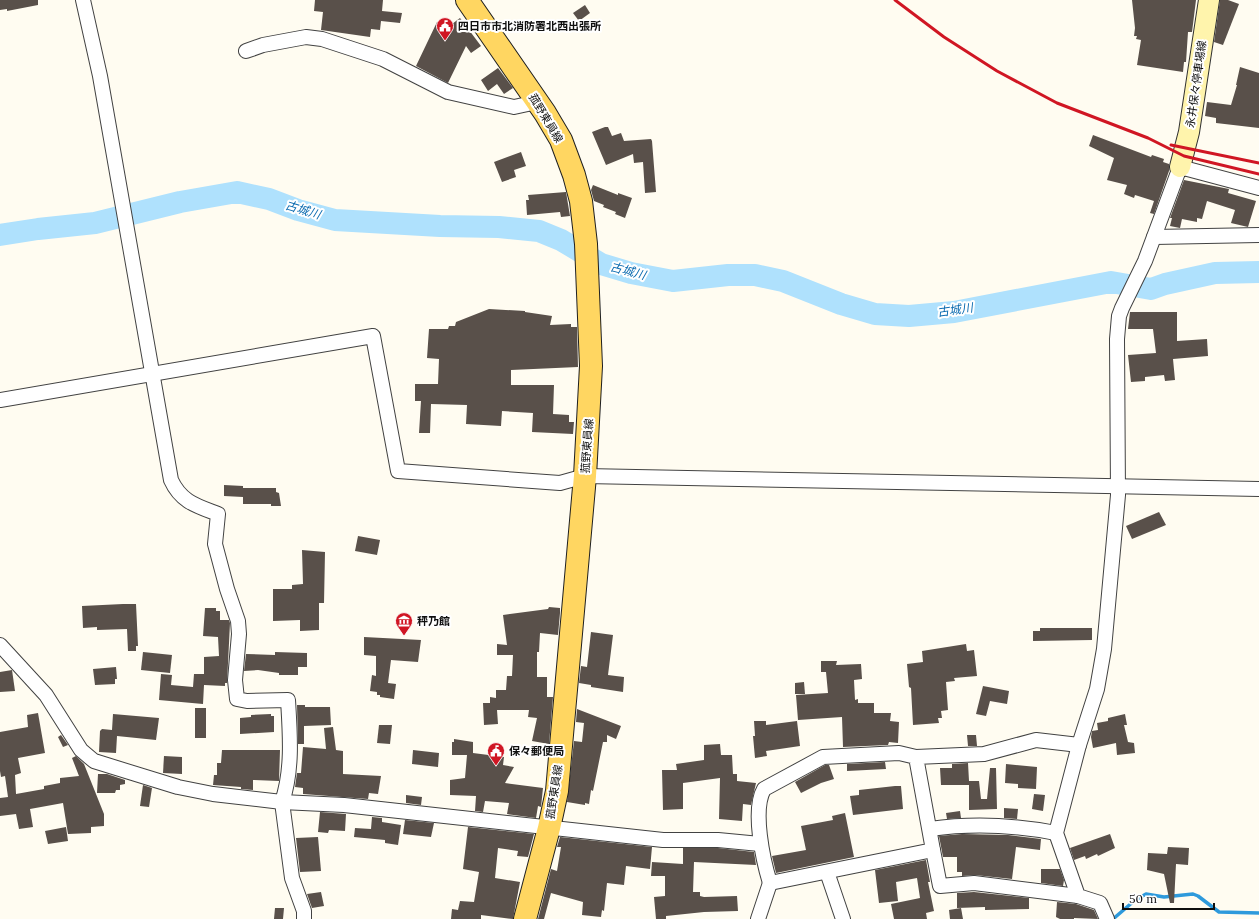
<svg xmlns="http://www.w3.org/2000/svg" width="1259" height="919" font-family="Lora,'Noto Sans JP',serif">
  <rect width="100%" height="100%" fill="#fffcf1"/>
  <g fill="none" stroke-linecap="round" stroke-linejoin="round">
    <path stroke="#2e9adc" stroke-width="3.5" d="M1113 919 1134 901 1146 894 1164 897 1193 894 1198 896 1219 912 1259 913"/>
    <path stroke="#afe1fd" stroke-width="22" d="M0 235 38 229 95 223 180 202 237 192 269 199 298 210 335 220 440 226 499 227 539 231 561 240 601 264 631 273 673 281 728 275H755L783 281 841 304 875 314 909 316 954 312 1111 282 1151 289 1165 284 1215 273 1259 272"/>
  </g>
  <g fill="#59504a">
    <path d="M0 0H38V5L7 11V9L0 10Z"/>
    <path d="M315 0H383L382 11 402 13 400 23 381 21 380 30 371 29 370 37 321 30 323 12 314 11Z"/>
    <path d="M1132 0H1196L1192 32H1188L1186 62H1184L1183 72 1137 65 1141 40 1136 39 1137 36H1134L1135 28Z"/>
    <path d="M1220 0H1228L1239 4 1223 45 1214 42Z"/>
    <path d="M585 5 590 13 579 21 573 13Z"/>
    <path d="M460 18 481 46 471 53 466 46 448 83 416 66 437 22 448 27Z"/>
    <path d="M1240 67 1259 73V128L1216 123V118L1205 116 1207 102 1231 105 1237 85H1236Z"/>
    <path d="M498 68 513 88 504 94 497 84 488 91 481 80Z"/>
    <path d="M605 127H608L612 136 621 133 624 141 651 139 652 141 656 192 645 193 643 162 634 163 633 154 606 165 592 132Z"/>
    <path d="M1093 135 1151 157 1152 155 1164 159 1163 162 1169 164V171L1154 214 1150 213 1154 201 1135 195 1134 198 1124 194 1127 185 1107 180 1114 158 1089 146Z"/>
    <path d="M521 152 526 166 514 170 516 177 502 182 494 162Z"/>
    <path d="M1184 180 1229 189 1228 193 1256 201 1248 227 1231 223 1235 210 1207 201 1202 219 1197 218V222L1182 219 1180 228 1170 226 1172 218H1170Z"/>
    <path d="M593 185 618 195V193L632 198 625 218 615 214 616 212 603 207 604 205 594 201 591 190Z"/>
    <path d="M566 192 570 216 561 217 560 212 527 215 526 200H529L528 195Z"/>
    <path d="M489 309 525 311V312L552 316 550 325 571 324V327H577L578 367 511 370V385H554L553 414 569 415V422H574L573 434 532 432 533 413 502 411 501 426 466 424 467 405 431 404 430 433H419L421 401H415V384H438L439 359 427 358 429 329H448L449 326H455L456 322Z"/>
    <path d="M1130 312H1177V341L1207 339 1208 356 1173 359 1175 380 1165 381 1164 375 1145 377V381L1131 382 1128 355 1156 353 1153 329H1128Z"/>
    <path d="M224 485 243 486V497L224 496Z"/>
    <path d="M243 488H276V492L279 493 281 506H271V504H243Z"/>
    <path d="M1159 512 1166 525 1132 539 1126 526Z"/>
    <path d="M358 536 380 540 377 555 355 551Z"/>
    <path d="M302 550 325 552 324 603H319V630L300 631V620L273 621V589H292V585L303 584Z"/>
    <path d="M123 604H136L138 646H136V651H128L127 629 97 630V627L83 628 82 606Z"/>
    <path d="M549 607 560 608V613L558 635 540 633 539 652H537V677H547V697H553L549 744 532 741 537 718 528 717 529 710H497L498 724 484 725 483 703H490V697L496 698V690H506L507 676H512L513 655H497V644L507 645 503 615 548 609Z"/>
    <path d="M205 608H216V611H220V620H229L230 623 227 683H225V686L204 685 203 704 159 700 161 674 172 675 171 685 193 687 194 674H204V657L219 656 218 637 203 636Z"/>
    <path d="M1040 628H1092V640L1033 641V631H1040Z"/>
    <path d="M591 632 613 635 608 675 624 677 623 692 591 687V685L579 683 581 666 587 667Z"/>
    <path d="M364 637 421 640 418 662 391 660 388 683 396 684 394 699 380 697V695H377V692L370 691 372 675 376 676V656L364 655Z"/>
    <path d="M966 644 967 651 974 650 977 676 954 678 955 681 946 682 948 710 941 711 942 718H938L939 723 913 725 911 688 909 687 907 664 923 662 922 651Z"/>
    <path d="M143 652 172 655 170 673 141 670Z"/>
    <path d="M275 652 307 653V667H298V675H279V673L258 670 244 671 246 654 275 655Z"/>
    <path d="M821 661H837L836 665 861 664 862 679 854 680 855 700 858 699V703H874V713H891L890 721 899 722 898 743 889 742 888 745 843 747 842 717 798 720 796 695 828 693 826 672H821Z"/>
    <path d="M116 667 117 679H115V684L95 685 93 669Z"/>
    <path d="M12 670 15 691 0 692V672Z"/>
    <path d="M804 682 805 694H795V683Z"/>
    <path d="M983 686 1009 691 1007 704 990 701 986 716 976 714Z"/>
    <path d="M297 705H305V707H330L331 725 304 726V744H298Z"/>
    <rect x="195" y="708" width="11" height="30"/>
    <path d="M577 709 621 726 616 739 607 735V742H603L593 791 591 790 589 804 585 803V805L567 802 574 741 582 742 584 723 576 722Z"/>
    <path d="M38 713 45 753 18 758 21 773 15 775 16 794 44 789V786L60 783V778L79 776 72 758 76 756 84 764 104 814V826L91 827V833L68 834 63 803 30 809 33 827 19 829 16 814 0 816V798L8 797 5 776 1 777 0 771V732L28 727 27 715Z"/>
    <path d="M113 714 159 718 156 740 117 736 116 753 99 752 100 731 102 729 112 730Z"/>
    <path d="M271 714V716H274V732L240 734V718L251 717V715Z"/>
    <path d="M1125 714 1127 725H1124L1128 742 1134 743 1135 753 1117 755 1116 743 1093 748 1091 737 1092 731 1098 730 1097 723 1108 721V718Z"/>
    <path d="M754 721H766V725L797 721 800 746 766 751 767 756 755 758 753 736H755Z"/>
    <path d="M379 725H392L390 744 377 743Z"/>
    <path d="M333 727 336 750 343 751V774L381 776 378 794 369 793 368 799 303 794V788L295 787 297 773H301L303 747 326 749 324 728Z"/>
    <path d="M61 735 68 745 63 747 58 737Z"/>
    <path d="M967 735H976L977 746H968Z"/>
    <path d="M454 739 473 742V753L504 757 503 765 514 767 505 783 543 788 541 807 538 806 536 818 507 814 509 803 485 801 483 812 475 811 476 796 450 795V780L465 778 467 755H452V742H454Z"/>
    <path d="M720 744 721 755H732L733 774H737V781L756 783 751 805 743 804 742 821 719 819 720 778 683 783V809L663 810 662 770H677L676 764 704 760V745Z"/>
    <path d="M222 750H280L279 781 253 780V790L241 789V787L213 785 214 775H217V763H221Z"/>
    <path d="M413 750 439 753 438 767 412 764Z"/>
    <path d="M164 756 182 757V774L163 773Z"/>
    <path d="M885 762 886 769 847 771V764Z"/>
    <path d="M968 763 969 781H979L981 799H987L990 768H996L997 809 969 810V785H941L940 768H952V764Z"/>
    <path d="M1006 764 1037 767 1036 789 1018 788V784L1005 783Z"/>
    <path d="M825 765H829L834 779 821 783 801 793 795 782Z"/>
    <path d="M98 774H107L125 780V784L120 785V790H116L115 793H97Z"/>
    <path d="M143 785 152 788 149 807 140 806Z"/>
    <path d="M895 786H901L903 809 853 815 850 796 859 795V790Z"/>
    <path d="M1034 794 1045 795 1043 811 1032 809Z"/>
    <path d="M406 795 422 797 421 805 406 803Z"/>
    <path d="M1004 808 1018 809 1017 819 1004 818Z"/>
    <path d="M960 811 961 818 947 819 946 813Z"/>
    <path d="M320 812 346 814 345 831 329 830 328 833 318 832Z"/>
    <path d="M845 813 854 857 776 873 772 856 806 850 801 826 833 820 832 816Z"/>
    <path d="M372 817 382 818V822L401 825 398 845 385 843V840L354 837 355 828 371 829Z"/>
    <path d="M405 820 434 823 431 837 403 834Z"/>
    <path d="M66 827 68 841 48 844 45 831Z"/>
    <path d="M468 827 534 834 528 857 517 856 518 851 498 848 495 878 520 882 513 919 481 915V919H451L452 909 458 910 460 901 474 902 479 872 463 869Z"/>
    <path d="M962 834 1008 835 1041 839 1040 850 1016 847 1012 879 975 875 962 876V872H957V857H943L939 836Z"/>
    <path d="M1110 834 1115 848 1098 856 1097 854 1086 859 1085 856 1074 860 1070 848Z"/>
    <path d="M318 837 321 871 300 872 296 838Z"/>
    <path d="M560 837 652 847 650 869 626 866 624 885 607 883 604 911 602 910 601 917 582 915 583 902 551 893 544 919H538L551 869 557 871 561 847H557Z"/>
    <path d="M1168 847 1189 848 1188 865 1176 864 1174 903H1170L1164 874 1147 870 1148 853 1167 854Z"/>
    <path d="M683 848H718L754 852 756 865 694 862 693 892H700V896L704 897 737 896 738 911 704 912 666 916V919H656L654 897 665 896V876H651L652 862 683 864Z"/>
    <path d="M926 860 930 882H928L934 911 926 913 927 919H894L891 904 920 898 917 878 896 882 898 901 879 903 875 870Z"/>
    <path d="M1041 869H1060L1064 880 1063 886 1041 883Z"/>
    <path d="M321 892 324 906 312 908 307 894Z"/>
    <path d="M974 892 1029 898V909L985 910V907L957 908V893Z"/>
    <path d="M1057 902 1076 904 1094 910 1098 919 1074 918V919H1060L1056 917Z"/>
    <path d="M275 908H284L283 919H274Z"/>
    <path d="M961 908 963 919H950L949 910Z"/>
  </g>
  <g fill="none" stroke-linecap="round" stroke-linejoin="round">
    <g stroke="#424242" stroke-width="16">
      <g id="street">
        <path d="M83 0 100 76 171 480C181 502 197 506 218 514L215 544 227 589 238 621 239 634 235 680 237 699 247 701 288 700C290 733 293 770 282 802L292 878 304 911V919"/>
        <path d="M246 51 263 45 306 37 322 39 383 59 448 92 514 107 537 102"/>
        <path d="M1154 237 1259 235"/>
        <path d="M0 400 373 336 398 471 560 483 585 476 1259 489"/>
        <path d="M0 645 46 695 81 750 94 761 178 787 213 794 282 802 344 805 663 840H718L760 844"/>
        <path d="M916 757 933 850 770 883C763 860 752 810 764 789L823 757 899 753 916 757 984 754 1036 740 1079 745"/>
        <path d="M930 829C973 823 1014 825 1056 833"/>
        <path d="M933 850 940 886 974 883 1078 896"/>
        <path d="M827 872 843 919"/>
        <path d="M758 919 770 883"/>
        <path d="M1107 919 1100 903 1078 896 1056 833 1079 745 1097 689 1104 649 1118 495 1117 339 1119 316 1122 308 1145 261 1180 167 1259 188"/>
      </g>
    </g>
    <g stroke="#313131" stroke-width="22">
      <path id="secondary" d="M1180 167 1189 132 1209 0"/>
    </g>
    <g stroke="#202020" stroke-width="24">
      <path id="primary" d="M467 0 545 113 561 140 574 175 581 201 586 244 591 366 585 476 557 791 549 828 525 919"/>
    </g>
    <use href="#street" stroke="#fff" stroke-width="14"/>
    <use href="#secondary" stroke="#fff4ac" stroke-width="20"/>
    <use href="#primary" stroke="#ffd661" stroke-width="22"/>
    <g stroke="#d01623" stroke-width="3">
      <path d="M895 0 944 37 997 71 1057 103 1148 138 1184 156 1259 174"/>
      <path d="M1171 145 1259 163"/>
    </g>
  </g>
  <defs>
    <g id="civic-pin" transform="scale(0.9)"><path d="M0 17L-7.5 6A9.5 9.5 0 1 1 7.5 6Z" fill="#d01623" stroke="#fff"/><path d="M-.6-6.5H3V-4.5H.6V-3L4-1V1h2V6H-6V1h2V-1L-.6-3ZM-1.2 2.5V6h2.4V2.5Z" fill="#fff"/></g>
    <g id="museum-pin" transform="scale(0.9)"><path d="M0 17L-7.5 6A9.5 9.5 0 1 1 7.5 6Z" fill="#d01623" stroke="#fff"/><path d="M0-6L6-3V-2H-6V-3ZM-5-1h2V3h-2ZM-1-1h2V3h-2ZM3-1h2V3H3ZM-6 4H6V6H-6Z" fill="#fff"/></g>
  </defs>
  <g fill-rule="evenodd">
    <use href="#civic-pin" x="445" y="26"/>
    <use href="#museum-pin" x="404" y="621"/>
    <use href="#civic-pin" x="496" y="751"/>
  </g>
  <g text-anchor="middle" stroke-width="4" stroke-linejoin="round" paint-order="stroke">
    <g font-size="11" font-weight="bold" fill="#0f0f0f" stroke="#fff" text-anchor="start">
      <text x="458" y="30">四日市市北消防署北西出張所</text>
      <text x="417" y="625">秤乃館</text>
      <text x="509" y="755">保々郵便局</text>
    </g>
    <g font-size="11" fill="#0f0f0f" stroke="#fff">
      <text transform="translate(1196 84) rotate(-82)" y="4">永井保々停車場線</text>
      <text transform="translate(546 118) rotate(59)" y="4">菰野東員線</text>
      <text transform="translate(587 446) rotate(-86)" y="4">菰野東員線</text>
      <text transform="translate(554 792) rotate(-81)" y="4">菰野東員線</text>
    </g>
    <g font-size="12" font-style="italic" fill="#096ab0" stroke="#fff">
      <text transform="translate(303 210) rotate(17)" y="4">古城川</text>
      <text transform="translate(628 271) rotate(15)" y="4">古城川</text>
      <text transform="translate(955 310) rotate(-8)" y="4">古城川</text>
    </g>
  </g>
  <path d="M1123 903v6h91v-6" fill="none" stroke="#0f0f0f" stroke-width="2"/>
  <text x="1129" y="903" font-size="12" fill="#0f0f0f" stroke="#ffffff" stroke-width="3" paint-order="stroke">50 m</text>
</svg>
